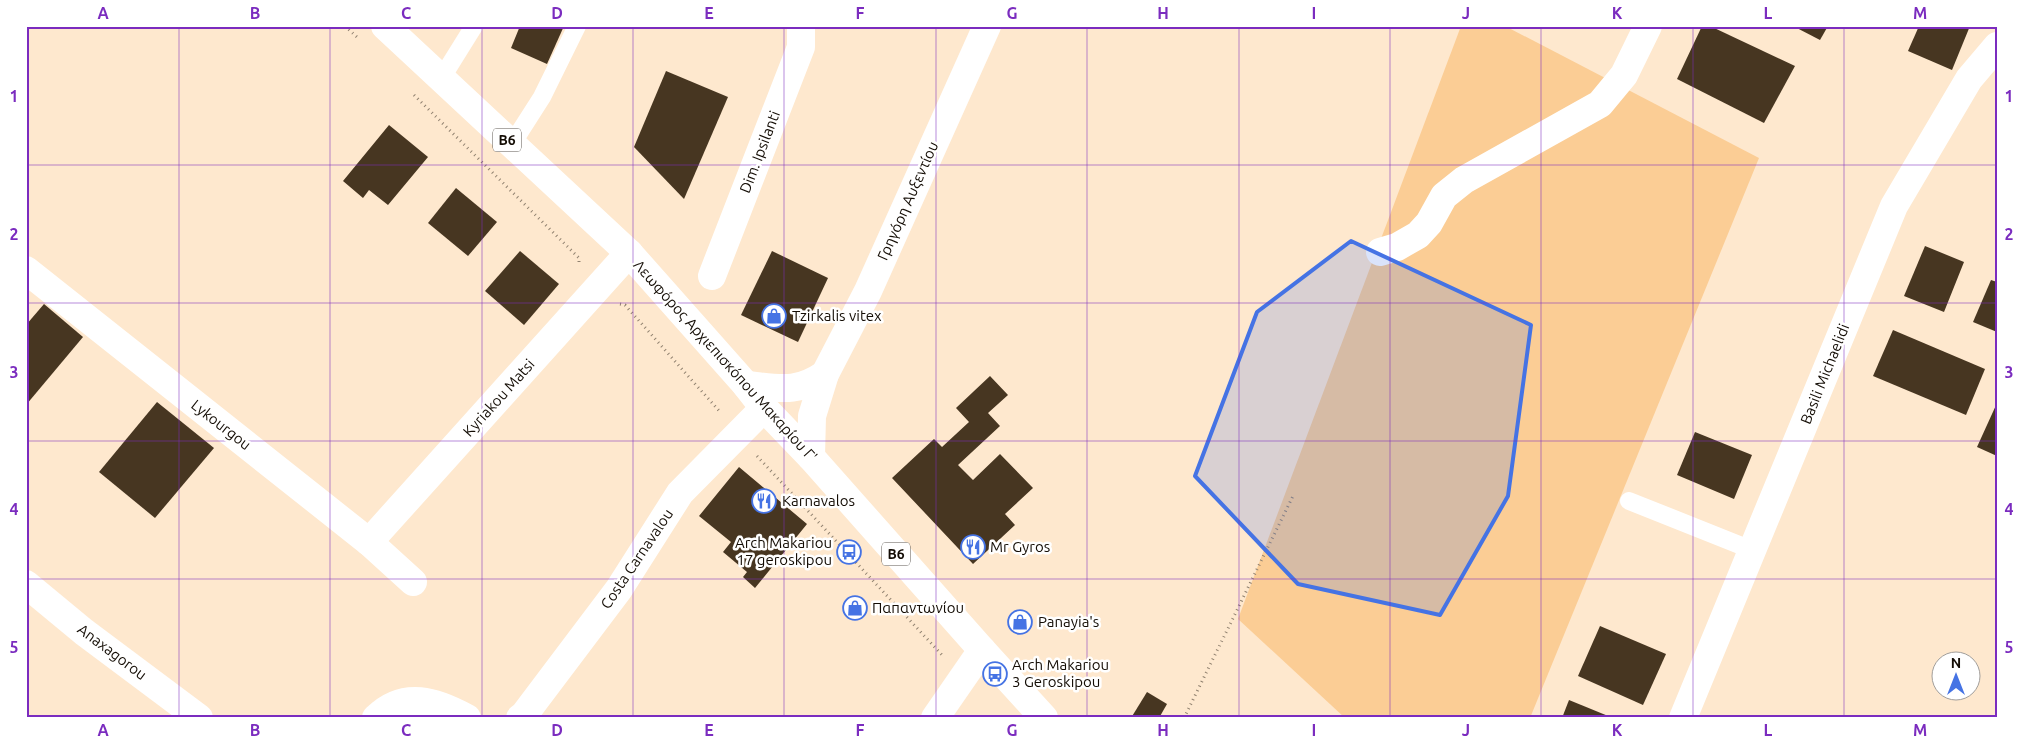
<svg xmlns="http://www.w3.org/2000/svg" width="2023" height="744" font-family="Ubuntu,sans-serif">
  <rect width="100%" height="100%" fill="#fee8ce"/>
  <path fill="#fbcd95" d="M1461 26H1505L1759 158 1530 718H1345L1238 619Z"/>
  <g fill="#473621">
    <path d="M520 26H564L547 64 511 48Z"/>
    <path d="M1702 26H1710L1795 66 1764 123 1677 79Z"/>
    <path d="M1793 26H1828L1820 40Z"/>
    <path d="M1919 26H1970L1952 70 1908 51Z"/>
    <path d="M666 71 728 97 684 199 634 147Z"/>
    <path d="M389 125 428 157 388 205 369 190 363 198 343 181Z"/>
    <path d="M456 188 497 222 468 256 428 223Z"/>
    <path d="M1925 246 1964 262 1944 312 1904 296Z"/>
    <path d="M520 251 559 284 524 325 485 291Z"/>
    <path d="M772 251 828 278 798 342 741 315Z"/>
    <path d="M1991 280 1997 282V332L1973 322Z"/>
    <path d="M44 304 83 337 26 405V325Z"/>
    <path d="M1893 330 1985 369 1966 415 1873 376Z"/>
    <path d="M990 376 1008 395 988 413 1000 426 958 465 973 480 1000 454 1033 488 1005 514 1015 525 973 564 892 478 934 439 942 447 969 422 956 408Z"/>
    <path d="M157 402 214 448 155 518 99 472Z"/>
    <path d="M1997 403V456L1977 447Z"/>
    <path d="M1695 432 1752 455 1734 499 1677 475Z"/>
    <path d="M739 467 807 524 755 588 743 577 747 572 723 552 731 542 699 516Z"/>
    <path d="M1600 626 1666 654 1643 705 1578 676Z"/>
    <path d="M1147 692 1167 704 1159 718H1131Z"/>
    <path d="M1569 700 1613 718H1562Z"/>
  </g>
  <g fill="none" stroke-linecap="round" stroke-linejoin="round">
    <g stroke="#918270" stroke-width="3" stroke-dasharray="1 4" stroke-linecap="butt">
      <path d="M345 26 358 38"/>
      <path d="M414 95 579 258V266"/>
      <path d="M620 304 625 305 721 413"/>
      <path d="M757 456 943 656"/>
      <path d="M1184 718 1293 496"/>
    </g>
    <g stroke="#fff" stroke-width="18">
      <path d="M441 79 474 26"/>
      <path d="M512 144 542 97 577 26"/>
      <path d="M1629 501 1752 550"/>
    </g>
    <g stroke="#fff" stroke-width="28">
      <path d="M1380 252 1397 247 1418 235 1429 223 1444 196 1464 180 1600 104 1624 75 1648 26"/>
      <path d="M26 270 369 542 413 582"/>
      <path d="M712 276 801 47V26"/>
      <path d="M746 385C779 388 796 394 825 374"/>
      <path d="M811 457 812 416 825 374 868 291 987 26"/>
      <path d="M369 542 629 253"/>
      <path d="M26 584 84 632 199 718"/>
      <path d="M376 718C404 690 436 701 467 718"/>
      <path d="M520 718 524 715 619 589 680 493 764 408"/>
      <path d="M935 718 982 650"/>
      <path d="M1683 718 1894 206 1969 79 1997 46"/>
    </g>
    <path stroke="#fff" stroke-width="28" d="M385 26 629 253 746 385 764 408 811 457 982 650 1044 718"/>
  </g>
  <path fill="#4573e4" fill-opacity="0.2" stroke="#4573e4" stroke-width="4" stroke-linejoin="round" d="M1351 241 1531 325 1508 496 1440 615 1298 584 1195 476 1257 312Z"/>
  <path fill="none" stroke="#7b2cbf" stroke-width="1" stroke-opacity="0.55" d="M179 26V718M330 26V718M482 26V718M633 26V718M784 26V718M936 26V718M1087 26V718M1239 26V718M1390 26V718M1541 26V718M1693 26V718M1844 26V718M26 165H1997M26 303H1997M26 441H1997M26 579H1997"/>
  <defs>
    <g id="shop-ring" transform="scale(1.25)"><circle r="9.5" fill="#fff" stroke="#4573e4" stroke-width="1.5"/><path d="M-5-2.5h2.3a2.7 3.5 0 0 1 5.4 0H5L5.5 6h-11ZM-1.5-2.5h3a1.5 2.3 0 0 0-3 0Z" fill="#4573e4"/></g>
    <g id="restaurant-ring" transform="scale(1.25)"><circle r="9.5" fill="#fff" stroke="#4573e4" stroke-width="1.5"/><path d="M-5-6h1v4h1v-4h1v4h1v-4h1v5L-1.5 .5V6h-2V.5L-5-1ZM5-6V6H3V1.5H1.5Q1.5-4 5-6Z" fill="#4573e4"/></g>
    <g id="bus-ring" transform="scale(1.25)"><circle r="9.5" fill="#fff" stroke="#4573e4" stroke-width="1.5"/><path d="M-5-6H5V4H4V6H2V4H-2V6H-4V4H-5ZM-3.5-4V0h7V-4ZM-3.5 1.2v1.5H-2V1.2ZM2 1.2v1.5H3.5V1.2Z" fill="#4573e4"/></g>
  </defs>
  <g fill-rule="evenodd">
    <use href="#shop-ring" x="774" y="316"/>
    <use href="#restaurant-ring" x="764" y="501"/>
    <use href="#restaurant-ring" x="973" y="547"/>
    <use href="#bus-ring" x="849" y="552"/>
    <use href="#shop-ring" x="855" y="608"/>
    <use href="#shop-ring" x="1020" y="622"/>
    <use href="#bus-ring" x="995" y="674"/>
  </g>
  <g text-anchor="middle" stroke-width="5" stroke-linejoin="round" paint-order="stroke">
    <g fill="#fff" stroke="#5a554f" stroke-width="1">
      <rect x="493" y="128.5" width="28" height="23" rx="4"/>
      <rect x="882" y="542.5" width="28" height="23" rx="4"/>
    </g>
    <g font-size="14" font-weight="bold" fill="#130c04">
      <text x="507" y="145">B6</text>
      <text x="896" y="559">B6</text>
    </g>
    <g font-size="15" fill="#130c04" stroke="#fff">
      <text transform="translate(760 152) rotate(-69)" y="5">Dim. Ipsilanti</text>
      <text transform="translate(908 201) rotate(-66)" y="5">Γρηγόρη Αυξεντίου</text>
      <text transform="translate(725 361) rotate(48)" y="5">Λεωφόρος Αρχιεπισκόπου Μακαρίου Γ'</text>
      <text transform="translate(1825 374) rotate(-68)" y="5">Basili Michaelidi</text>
      <text transform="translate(499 398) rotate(-48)" y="5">Kyriakou Matsi</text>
      <text transform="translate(221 425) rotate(38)" y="5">Lykourgou</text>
      <text transform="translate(637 559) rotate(-56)" y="5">Costa Carnavalou</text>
      <text transform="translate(112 652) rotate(37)" y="5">Anaxagorou</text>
    </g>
    <g font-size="15" fill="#130c04" stroke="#fff" text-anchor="start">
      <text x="792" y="321">Tzirkalis vitex</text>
      <text x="782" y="506">Karnavalos</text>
      <text x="832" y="548" text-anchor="end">Arch Makariou<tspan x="832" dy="17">17 geroskipou</tspan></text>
      <text x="990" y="552">Mr Gyros</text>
      <text x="872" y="613">Παπαντωνίου</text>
      <text x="1038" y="627">Panayia's</text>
      <text x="1012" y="670">Arch Makariou<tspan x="1012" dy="17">3 Geroskipou</tspan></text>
    </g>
  </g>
  <rect width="2023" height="744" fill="none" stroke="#ffffff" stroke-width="55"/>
  <g transform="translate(1956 676)"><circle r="24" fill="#ffffff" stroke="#a19e9b"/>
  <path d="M0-4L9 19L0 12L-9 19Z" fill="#4573e4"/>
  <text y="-8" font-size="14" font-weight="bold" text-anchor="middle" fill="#130c04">N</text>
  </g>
  <rect x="28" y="28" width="1968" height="688" fill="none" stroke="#7b2cbf" stroke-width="2"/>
  <g font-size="16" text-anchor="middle" font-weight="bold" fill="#7b2cbf">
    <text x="103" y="19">A</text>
    <text x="255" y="19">B</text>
    <text x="406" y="19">C</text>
    <text x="557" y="19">D</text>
    <text x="709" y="19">E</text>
    <text x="860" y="19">F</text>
    <text x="1012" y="19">G</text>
    <text x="1163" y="19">H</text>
    <text x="1314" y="19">I</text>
    <text x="1466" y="19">J</text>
    <text x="1617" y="19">K</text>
    <text x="1768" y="19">L</text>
    <text x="1920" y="19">M</text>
    <text x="14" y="102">1</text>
    <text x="2009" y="102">1</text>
    <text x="14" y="240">2</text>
    <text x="2009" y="240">2</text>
    <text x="14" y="378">3</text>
    <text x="2009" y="378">3</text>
    <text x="14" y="515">4</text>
    <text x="2009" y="515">4</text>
    <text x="14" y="653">5</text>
    <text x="2009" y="653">5</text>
    <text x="103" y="736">A</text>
    <text x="255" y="736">B</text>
    <text x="406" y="736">C</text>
    <text x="557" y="736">D</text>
    <text x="709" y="736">E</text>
    <text x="860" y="736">F</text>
    <text x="1012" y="736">G</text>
    <text x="1163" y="736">H</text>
    <text x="1314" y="736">I</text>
    <text x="1466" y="736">J</text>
    <text x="1617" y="736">K</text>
    <text x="1768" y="736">L</text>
    <text x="1920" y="736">M</text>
  </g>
</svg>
